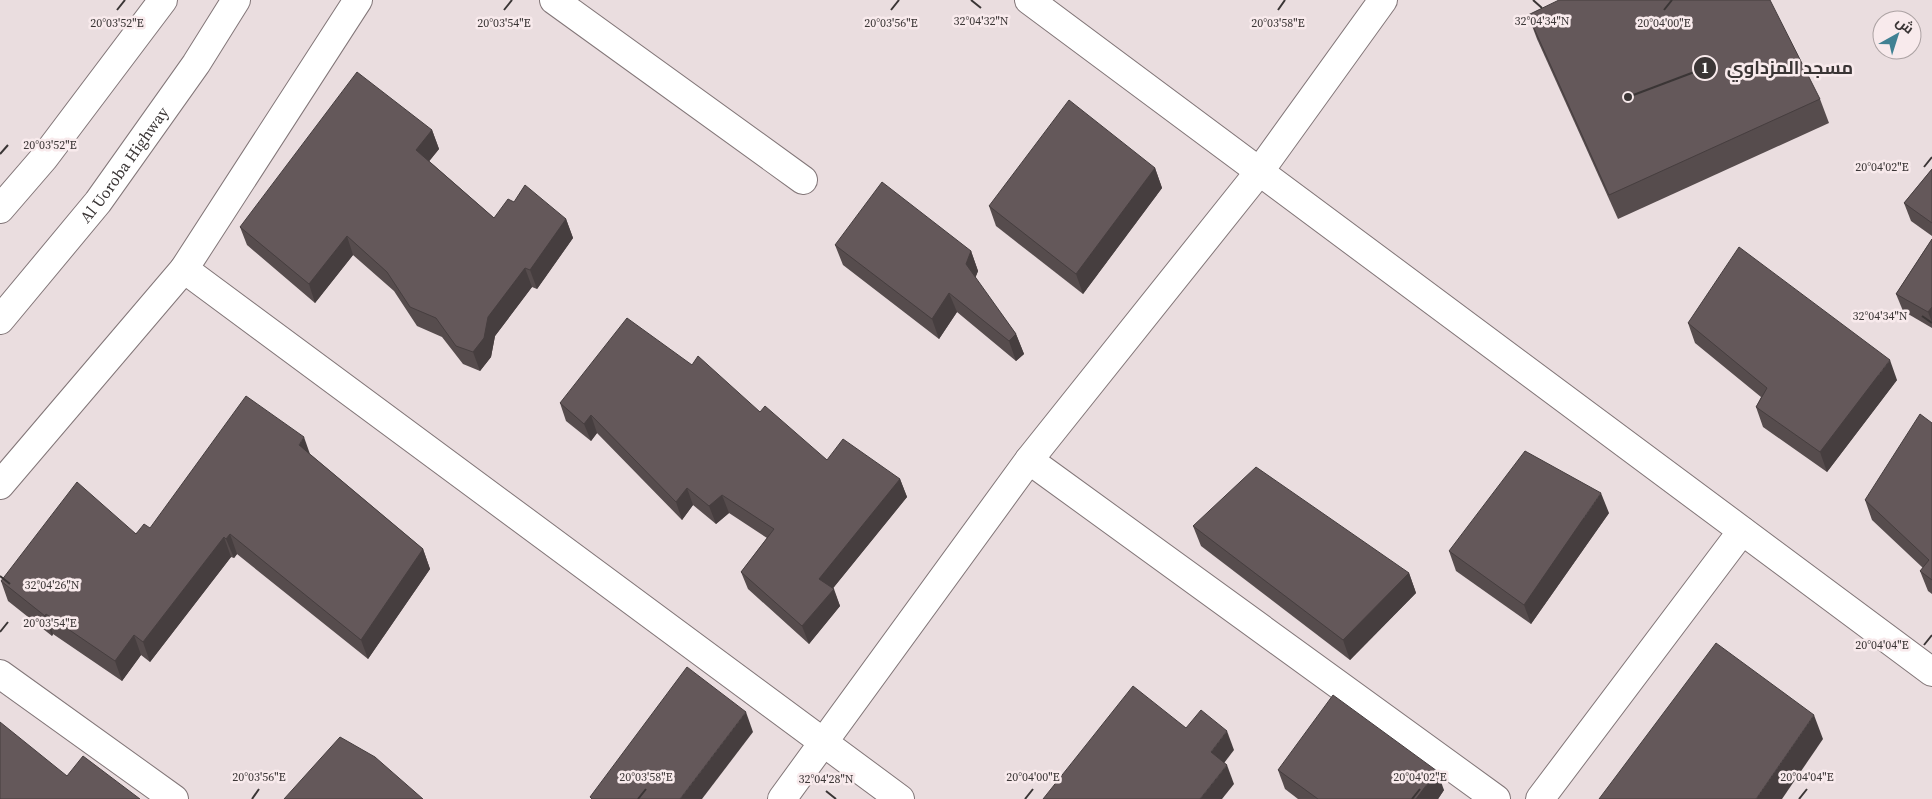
<svg xmlns="http://www.w3.org/2000/svg" width="1932" height="799" font-family="'Source Serif 4',Cairo,serif">
  <rect width="100%" height="100%" fill="#eadddf"/>
  <g fill="none" stroke-linecap="round" stroke-linejoin="round">
    <g stroke="#827678" stroke-width="30">
      <g id="minor">
        <path d="M554 0 803 180"/>
        <path d="M1029 0 1932 672"/>
        <path d="M184 269 900 799"/>
        <path d="M1029 460 1496 799"/>
        <path d="M0 485 184 269 358 0"/>
        <path d="M0 674 174 799"/>
        <path d="M782 799 1029 460 1259 172 1383 0"/>
        <path d="M1540 799 1742 531"/>
      </g>
    </g>
    <g stroke="#827678" stroke-width="30">
      <g id="highway">
        <path d="M0 209 44 158 163 0"/>
        <path id="s1" d="M0 320 98 202 196 64 236 0"/>
      </g>
    </g>
    <use href="#minor" stroke="#fff" stroke-width="28"/>
    <use href="#highway" stroke="#fff" stroke-width="28"/>
  </g>
  <g fill="#564c4d">
    <path d="M1528 15 1820 99 1829 123 1618 219 1537 39Z"/>
    <path d="M432 130 439 149 429 161 494 218 514 202 566 219 573 238 537 289 532 287 495 336 491 357 480 371 463 364 442 337 417 326 394 291 353 255 315 303 247 245 240 227Z"/>
    <path d="M1155 168 1162 188 1083 294 996 226 989 206Z"/>
    <path d="M1932 169V236L1911 221 1904 203Z"/>
    <path d="M1932 239V328L1903 311 1896 294Z"/>
    <path d="M835 245 971 251 978 271 975 278 1016 334 1024 354 1016 361 957 312 939 339 843 265Z"/>
    <path d="M1688 323 1897 380 1827 472 1763 427 1756 407 1761 397 1695 343Z"/>
    <path d="M692 365 827 460 900 479 907 497 833 588 840 606 809 644 748 589 741 572 767 538 729 513 716 524 693 505 682 520 597 433 591 441 566 421 560 403Z"/>
    <path d="M1932 423V594L1928 591 1920 571 1923 568 1872 520 1865 500Z"/>
    <path d="M311 455 423 549 430 569 368 659 237 554 234 558 231 557 150 662 141 655 122 681 53 634 52 636 8 601 1 581 150 528Z"/>
    <path d="M1609 513 1531 624 1456 571 1449 551Z"/>
    <path d="M1193 526 1409 573 1416 593 1350 660 1201 546Z"/>
    <path d="M1278 770 1444 790 1438 799H1298L1285 789Z"/>
  </g>
  <g fill="#463e3f">
    <path d="M432 130 439 149 423 169 416 150Z"/>
    <path d="M1155 168 1162 188 1083 294 1076 274Z"/>
    <path d="M566 219 573 238 537 289 530 270Z"/>
    <path d="M347 236 353 255 315 303 309 284Z"/>
    <path d="M971 251 978 271 973 284 966 264Z"/>
    <path d="M525 268 532 287 495 336 491 357 480 371 473 352 488 317Z"/>
    <path d="M949 293 957 312 939 339 932 319Z"/>
    <path d="M1932 307V322L1928 312Z"/>
    <path d="M1016 334 1024 354 1016 361 1009 341Z"/>
    <path d="M1890 360 1897 380 1827 472 1820 452Z"/>
    <path d="M591 415 597 433 591 441 584 424Z"/>
    <path d="M304 437 311 457 299 445Z"/>
    <path d="M900 479 907 497 826 597 819 579Z"/>
    <path d="M687 488 693 505 682 520 676 502Z"/>
    <path d="M1601 493 1609 513 1531 624 1524 605Z"/>
    <path d="M722 495 729 513 716 524 709 506Z"/>
    <path d="M230 534 237 554 234 558 226 539Z"/>
    <path d="M224 537 231 557 150 662 143 642Z"/>
    <path d="M423 549 430 569 368 659 361 640Z"/>
    <path d="M1409 573 1416 593 1350 660 1343 640Z"/>
    <path d="M834 589 840 606 809 644 802 626Z"/>
    <path d="M46 614 53 634 52 636 45 616Z"/>
    <path d="M134 635 141 655 122 681 115 661Z"/>
    <path d="M746 712 753 732 702 799H680Z"/>
    <path d="M1814 715 1823 739 1782 799H1756Z"/>
    <path d="M1227 731 1234 750 1218 771 1211 752Z"/>
    <path d="M1227 765 1234 784 1222 799H1200Z"/>
    <path d="M1437 771 1444 790 1438 799H1416Z"/>
  </g>
  <g fill="#64585a" stroke="#463e3f">
    <path d="M1559 0H1770L1820 99 1609 195 1528 15Z"/>
    <path d="M357 72 432 130 416 150 494 218 508 199 514 202 525 185 566 219 530 270 525 268 488 317 484 338 473 352 456 346 436 318 410 307 387 272 347 236 309 284 240 227Z"/>
    <path d="M1069 100 1155 168 1076 274 989 206Z"/>
    <path d="M1932 169V223L1904 203Z"/>
    <path d="M882 182 971 251 966 264 1016 334 1009 341 949 293 932 319 835 245Z"/>
    <path d="M1932 239V307L1928 312 1896 294Z"/>
    <path d="M1739 247 1890 360 1820 452 1756 407 1767 388 1688 323Z"/>
    <path d="M627 318 692 365 698 356 760 412 765 406 827 460 843 439 900 479 819 579 834 589 802 626 741 572 774 529 722 495 709 506 687 488 676 502 591 415 584 424 560 403Z"/>
    <path d="M246 396 304 437 299 445 423 549 361 640 230 534 226 539 224 537 143 642 134 635 115 661 46 614 45 616 1 581 77 482 136 534 144 524 150 528Z"/>
    <path d="M1920 414 1932 423V580L1920 571 1929 560 1865 500Z"/>
    <path d="M1525 451 1601 493 1524 605 1449 551Z"/>
    <path d="M1256 467 1409 573 1343 640 1193 526Z"/>
    <path d="M1716 643 1814 715 1756 799H1599Z"/>
    <path d="M687 667 746 712 680 799H592L590 797Z"/>
    <path d="M1133 686 1186 728 1201 710 1227 731 1211 752 1227 765 1200 799H1043Z"/>
    <path d="M1333 695 1437 771 1416 799H1318L1278 770Z"/>
    <path d="M0 722 67 776 83 756 140 799H0Z"/>
    <path d="M340 737 375 757 423 799H284Z"/>
  </g>
  <path fill="none" stroke="#3a3535" stroke-width="2" d="M971 0 981 8M1533 0 1542 8M117 10 125 0M504 10 512 0M891 10 899 0M1278 10 1285 0M1664 10 1672 0M0 154 8 145M1924 167 1932 157M1922 316 1932 323M0 576 10 584M0 632 8 622M1924 645 1932 635M826 791 836 799M252 799 259 789M638 799 646 789M1025 799 1033 789M1412 799 1420 789M1799 799 1807 789"/>
  <g text-anchor="middle" stroke-width="5" stroke-linejoin="round" paint-order="stroke">
    <g font-size="16" fill="#3a3535" stroke="#f8eaec">
      <text dy="6" stroke="none"><textPath href="#s1" startOffset="199">Al Uoroba Highway</textPath></text>
    </g>
  </g>
  <g font-size="12" text-anchor="middle" fill="#3a3535" stroke="#f8eaec" stroke-width="5" stroke-linejoin="round" paint-order="stroke">
    <text x="981" y="25">32°04'32"N</text>
    <text x="1542" y="25">32°04'34"N</text>
    <text x="117" y="27">20°03'52"E</text>
    <text x="891" y="27">20°03'56"E</text>
    <text x="1278" y="27">20°03'58"E</text>
    <text x="1664" y="27">20°04'00"E</text>
    <text x="504" y="27">20°03'54"E</text>
    <text x="50" y="149">20°03'52"E</text>
    <text x="1882" y="171">20°04'02"E</text>
    <text x="1880" y="320">32°04'34"N</text>
    <text x="52" y="589">32°04'26"N</text>
    <text x="50" y="627">20°03'54"E</text>
    <text x="1882" y="649">20°04'04"E</text>
    <text x="259" y="781">20°03'56"E</text>
    <text x="646" y="781">20°03'58"E</text>
    <text x="1033" y="781">20°04'00"E</text>
    <text x="1420" y="781">20°04'02"E</text>
    <text x="1807" y="781">20°04'04"E</text>
    <text x="826" y="783">32°04'28"N</text>
  </g>
  <path fill="none" stroke="#3a3535" stroke-width="2" d="M1628 97L1705 68"/>
  <g fill="#3a3535" stroke="#f8eaec" stroke-width="2">
    <circle cx="1628" cy="97" r="5"/>
    <circle cx="1705" cy="68" r="12"/>
  </g>
  <g font-size="15" text-anchor="middle" font-weight="bold" fill="#fff">
    <text x="1705" y="73">1</text>
  </g>
  <g font-size="18" text-anchor="middle" font-weight="bold" fill="#3a3535" stroke="#f8eaec" stroke-width="5" stroke-linejoin="round" paint-order="stroke">
    <text x="1790" y="74">مسجد المزداوي</text>
  </g>
  <g transform="translate(1897 35) rotate(39)"><circle r="24" fill="#f8eaec" stroke="#aca2a3"/>
  <path d="M0-4L9 19L0 12L-9 19Z" fill="#408193"/>
  <text y="-8" font-size="14" font-weight="bold" text-anchor="middle" fill="#3a3535">ش</text>
  </g>
</svg>
